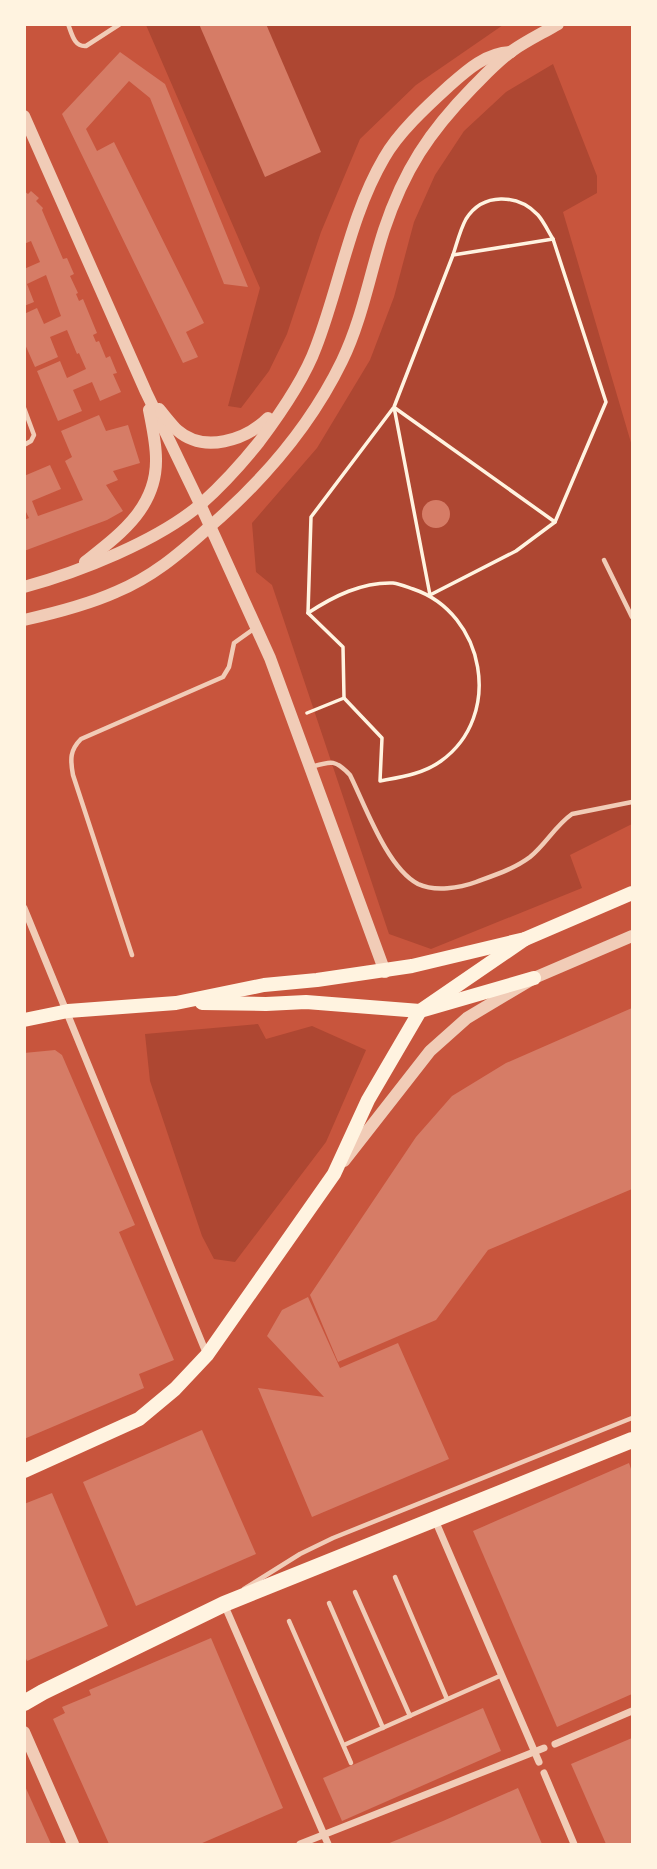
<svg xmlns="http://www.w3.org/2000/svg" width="657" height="1869" font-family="Figtree,sans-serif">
  <rect width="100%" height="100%" fill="#c8553d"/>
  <g fill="#ae4732">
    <path d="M146 25H503L416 85 360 139 321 232 287 334 269 371 241 408 228 406 260 288Z"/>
    <path d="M553 64 597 176V193L563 212 632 446V824L570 855 582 888 431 949 389 934 272 585 256 572 252 523 317 448 370 360 394 297 414 222 435 175 464 131 506 92Z"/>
    <path d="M258 1024 266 1039 312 1026 366 1050 326 1142 235 1262 214 1259 202 1236 150 1081 145 1034Z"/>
  </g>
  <g fill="#d67c66">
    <path d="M199 24H266L321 152 265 177Z"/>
    <path d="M120 52 165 84 248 287 224 284 150 98 129 81 86 129 97 151 114 142 204 323 186 332 198 357 183 363 62 114Z"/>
    <path d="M24 191 28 194 31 191 39 198 36 201 43 208 42 210 63 259 67 258 74 274 70 276 78 293 76 294 79 301 83 299 97 333 93 335 96 342 99 341 106 358 110 356 117 373 113 374 121 392 100 401 92 382 73 390 82 411 58 421 37 371 60 361 67 378 86 369 79 353 77 354 67 330 50 337 58 357 35 367 24 342V314L37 308 44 324 61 316 46 275 27 284 34 302 24 306V269L40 262 31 241 24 244Z"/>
    <path d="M99 415 106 431 128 425 140 463 113 471 118 480 106 485 123 511 107 520 24 551V520L29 518 24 508V476L50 465 61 489 32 501 38 516 83 500 65 461 72 457 61 431Z"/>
    <circle cx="436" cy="514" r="14"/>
    <path d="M632 1008V1189L488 1250 436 1320 338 1362 310 1295 416 1137 452 1096 506 1063Z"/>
    <path d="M55 1050 62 1055 135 1225 119 1232 174 1360 139 1374 144 1388 24 1439V1053Z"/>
    <path d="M308 1297 340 1368 398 1343 449 1459 312 1517 258 1388 324 1397 267 1336 282 1310Z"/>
    <path d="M202 1430 256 1554 136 1606 83 1482Z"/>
    <path d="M629 1463 632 1472V1694L557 1727 473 1531Z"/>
    <path d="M52 1493 108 1626 27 1661 24 1654V1504Z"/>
    <path d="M211 1638 283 1808 200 1844H109L53 1719 65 1713 62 1707 91 1695 89 1690Z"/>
    <path d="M483 1708 501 1751 342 1821 323 1778Z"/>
    <path d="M632 1738V1844H606L571 1764Z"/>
    <path d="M24 1784 51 1844H24Z"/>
    <path d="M518 1788 542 1844H387L443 1821Z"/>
  </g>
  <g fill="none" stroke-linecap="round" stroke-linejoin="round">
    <g stroke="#fff3e0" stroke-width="3.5">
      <path d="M453 255C457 243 460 230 466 219 483 192 518 194 538 215 544 222 548 231 553 239"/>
      <path d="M395 408 555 522"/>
      <path d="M308 613C334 596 362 582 393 583 400 584 407 587 413 589 485 613 504 716 441 761 423 774 401 777 380 781L382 738 344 698"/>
      <path d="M307 713 344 698 343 647 308 613 311 517 394 407 453 255 553 239 606 402 555 522 516 551 430 595 394 407"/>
    </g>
    <g stroke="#f1ccb7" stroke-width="4.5">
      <path d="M68 24C72 34 74 47 86 46L120 24"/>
      <path d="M24 408 34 435 31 441 24 445"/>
      <path d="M604 560 632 617"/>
      <path d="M311 767C331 761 335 759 350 775 365 805 387 868 418 884 435 892 460 888 476 882 495 875 514 869 530 857 546 844 555 826 572 814L632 802"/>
      <path d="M132 955 73 775C70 759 70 750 81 739L223 677 229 667 234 643 255 628"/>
      <path d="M395 1577 447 1699"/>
      <path d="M244 1589 300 1554 333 1538 632 1418"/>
      <path d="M355 1592 410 1716"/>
      <path d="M329 1603 383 1728"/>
      <path d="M289 1621 351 1763"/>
      <path d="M344 1745 502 1675"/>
    </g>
    <g stroke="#f1ccb7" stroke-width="7">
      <path d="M24 908 207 1355"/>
      <path d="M435 1520 539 1762"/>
      <path d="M224 1604 328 1844"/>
      <path d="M555 1744 632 1711"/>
      <path d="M544 1773 574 1844"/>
      <path d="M300 1844 544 1748"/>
    </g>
    <g stroke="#f1ccb7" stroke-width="12">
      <path d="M24 116 146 392 200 504 270 658 385 972"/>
      <path d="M159 409C165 416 171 424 177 430 204 454 246 440 268 418"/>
      <path d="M85 562C119 535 157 508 156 459 156 443 152 426 149 410"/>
      <path d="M24 587C79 572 158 541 201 504 220 487 243 462 259 442 280 414 304 380 316 347 340 285 350 216 384 158 398 133 426 107 448 87 466 71 485 53 511 52"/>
      <path d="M24 620C55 613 87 605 116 592 152 577 178 555 207 529 262 482 310 427 342 361 362 320 370 273 384 230 404 170 429 132 473 87 485 75 498 61 512 51 526 41 543 33 558 24"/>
      <path d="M344 1161 430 1051 467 1018 534 978 632 936"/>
      <path d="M24 1732 73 1844"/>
    </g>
    <g stroke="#fff3e0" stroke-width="14">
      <path d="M202 1003 266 1004 306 1002 420 1011 534 978"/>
      <path d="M24 1020 68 1011 176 1003 264 985 317 980 412 966 525 939 632 893"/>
      <path d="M24 1471 139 1419 175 1389 207 1355 334 1174 368 1100 420 1011 525 939"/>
    </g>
    <path stroke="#fff3e0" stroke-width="16" d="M24 1703 43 1692 224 1604 632 1440"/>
  </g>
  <rect width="657" height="1869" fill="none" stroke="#fff3e0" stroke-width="52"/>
</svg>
